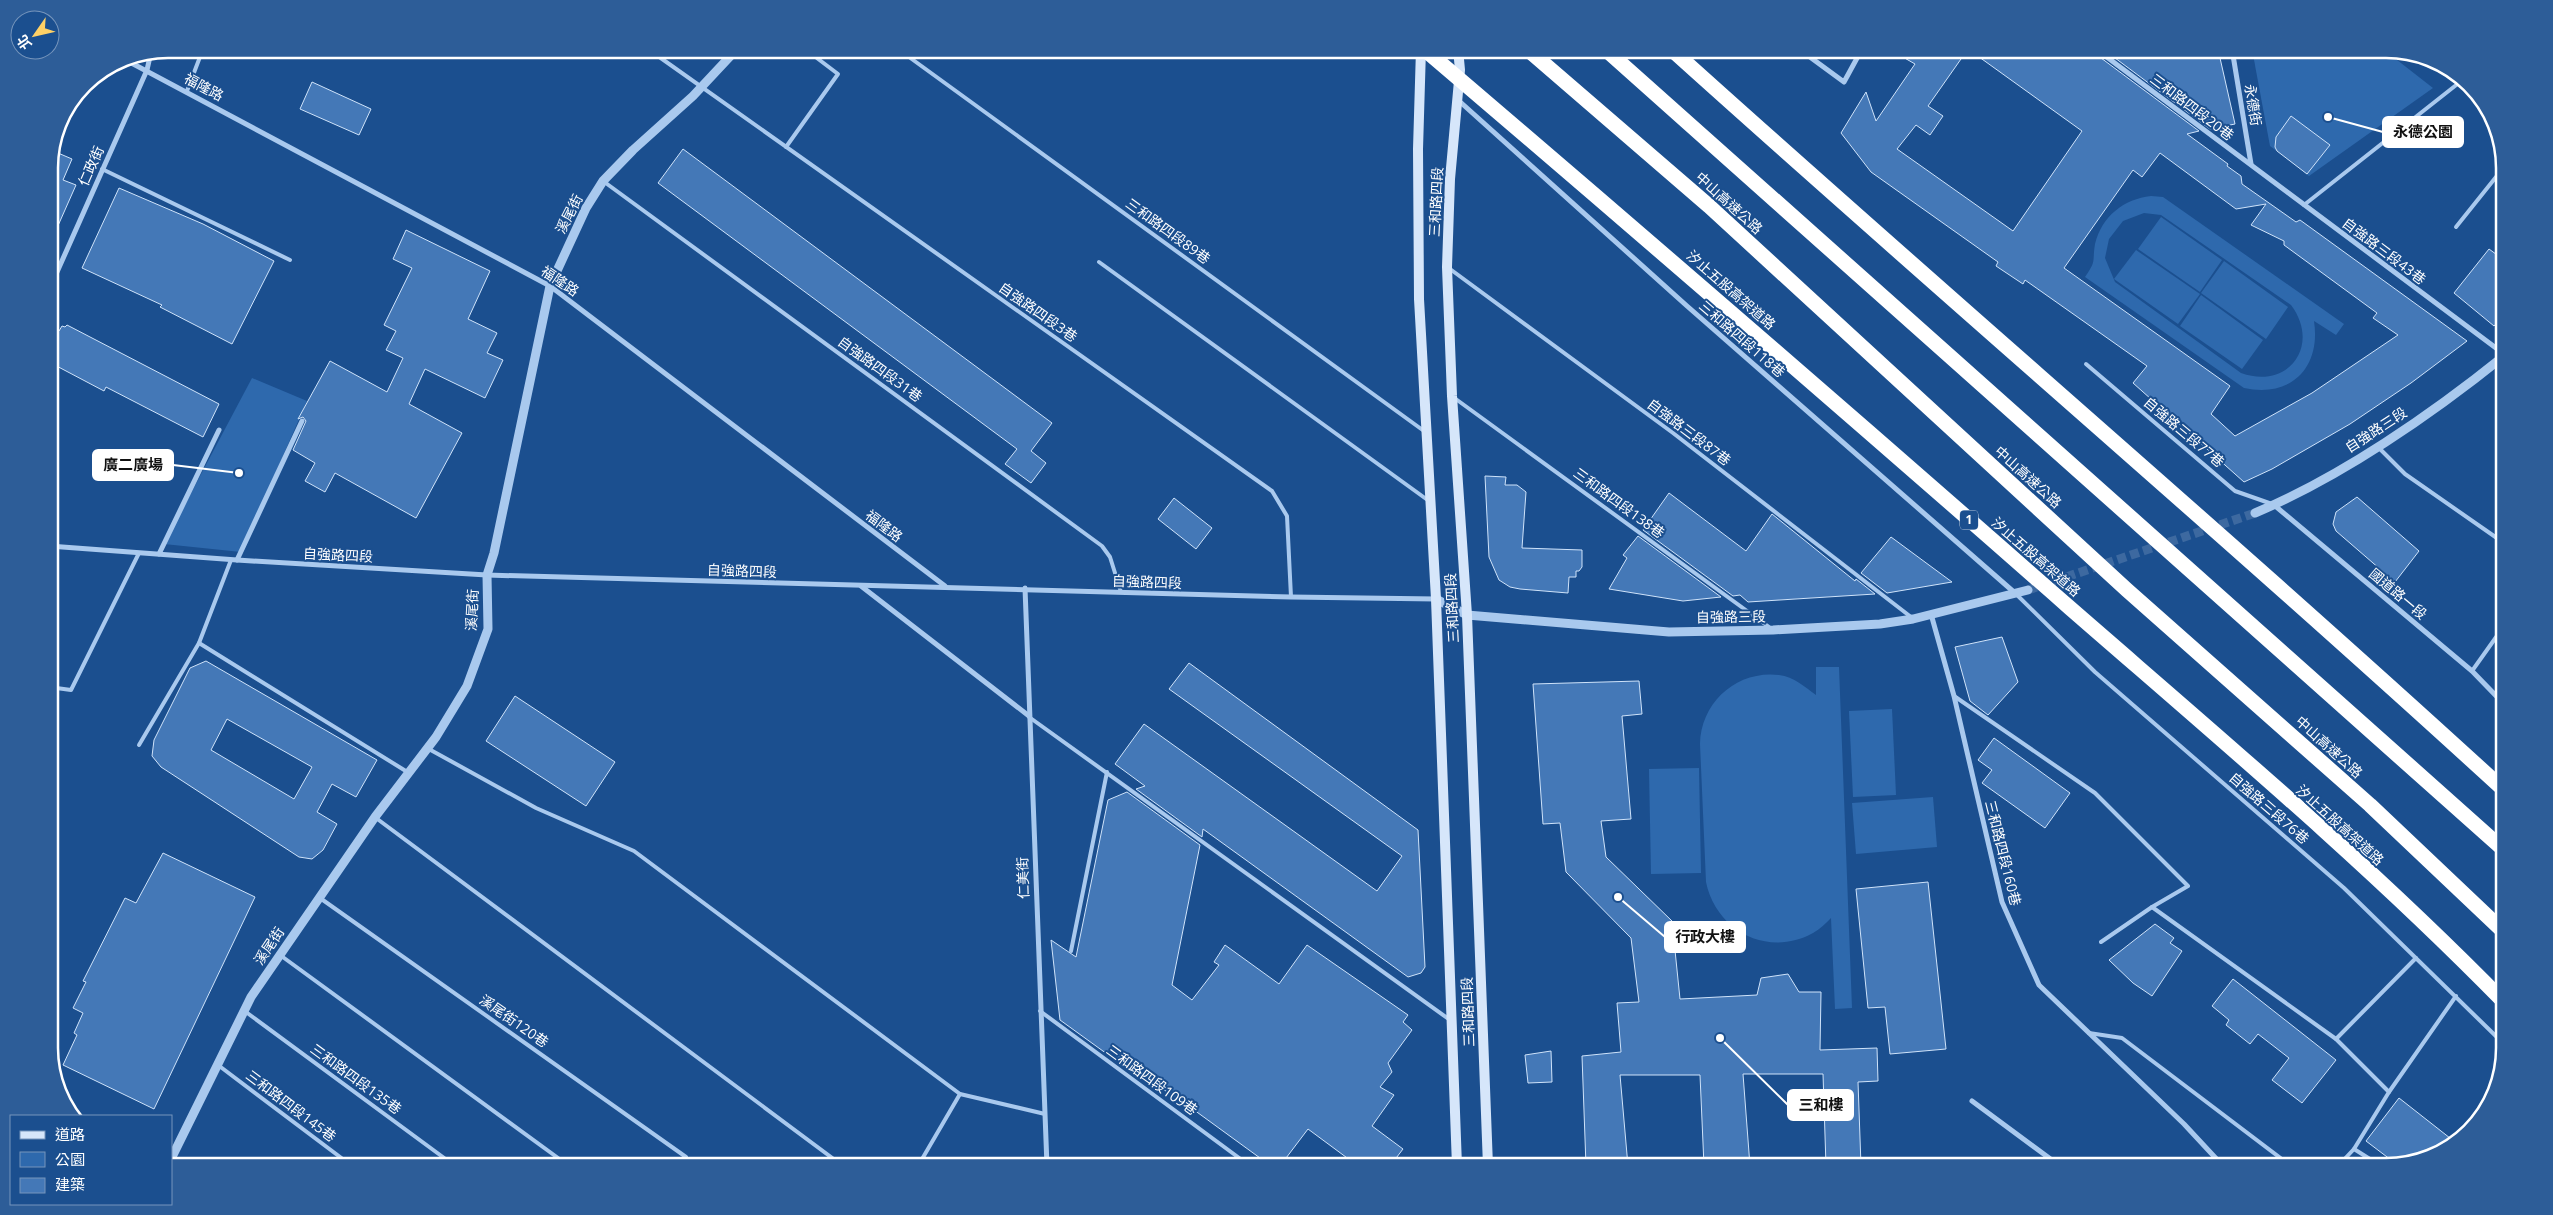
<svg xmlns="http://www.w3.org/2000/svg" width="2553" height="1215" font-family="'Open Sans','Noto Sans TC',sans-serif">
  <rect width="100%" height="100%" fill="#1b4f8f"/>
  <g fill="#2e69ad" fill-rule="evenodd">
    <path d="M2252 49H2383L2433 88 2309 176 2270 146Z"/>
    <path d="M2151 196 2163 197 2344 324 2336 335 2314 321C2321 367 2292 398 2244 388L2085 277C2097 260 2092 262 2095 244 2102 216 2124 199 2151 196ZM2144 213 2161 215 2291 305C2321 345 2289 390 2241 373L2115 282 2105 258 2109 239 2123 221Z"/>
    <path d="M2161 217 2222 260 2200 292 2138 249Z"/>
    <path d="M2136 250 2200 294 2178 324 2114 279Z"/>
    <path d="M2224 261 2288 307 2266 339 2201 293Z"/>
    <path d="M2201 295 2263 340 2242 369 2180 326Z"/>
    <path d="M252 378 307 401 241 552 164 544Z"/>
    <path d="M1816 667H1839L1852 1008 1835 1009 1831 918C1826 923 1820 929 1813 933 1768 958 1716 931 1706 882L1700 744C1701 702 1737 670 1779 675 1794 677 1805 687 1816 695Z"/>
    <path d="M1892 709 1896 795 1853 797 1849 711Z"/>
    <path d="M1699 768 1701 873 1651 874 1649 769Z"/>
    <path d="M1933 797 1937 847 1856 854 1852 803Z"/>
  </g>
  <g fill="#4478b7" stroke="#cfe3fa" fill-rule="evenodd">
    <path d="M1889 49H2092L2093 52 2199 131 2187 134 2228 164 2227 166 2241 176 2242 184 2296 222 2300 220 2467 341 2411 383 2350 424 2272 469 2244 482 2133 383 2147 366 2025 280 2023 284 1996 266 1998 262 1871 172 1841 133 1866 92 1876 121 1915 64ZM1968 49 2082 131 2013 231 1897 149 1916 125 1930 135 1943 116 1928 106ZM2160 153 2236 209 2266 204 2251 225 2284 241V245L2377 313 2373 318 2398 335 2312 393 2235 436 2211 414 2230 386 2064 268 2133 170 2142 177Z"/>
    <path d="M2103 49H2210L2220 58 2235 124 2210 129Z"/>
    <path d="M312 82 371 109 359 135 300 109Z"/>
    <path d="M2291 116 2330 145 2307 174 2277 151 2275 147 2276 137Z"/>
    <path d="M683 149 1052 423 1031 451 1046 463 1031 483 1005 464 1017 449 658 183Z"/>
    <path d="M51 150 72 159 63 180 76 185 49 246V160Z"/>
    <path d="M119 188 203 224 274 261 232 344 160 307 162 305 82 268Z"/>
    <path d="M406 230 490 271 468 319 497 333 487 353 503 360 485 398 425 369 409 404 462 433 416 518 335 473 325 492 305 481 315 463 293 450 306 421 303 417 298 419 330 361 387 392 403 358 386 350 396 331 384 325 412 268 393 259Z"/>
    <path d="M2489 249 2504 260V315L2494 326 2454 293Z"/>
    <path d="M67 325 219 404 203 437 106 387 104 391 49 362V343L56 330 59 331 62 326 65 327Z"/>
    <path d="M1485 476 1506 477 1505 485H1517L1526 492 1522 548 1582 550V567L1579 571H1576V577H1569L1568 593 1520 589 1510 587 1499 580 1489 557Z"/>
    <path d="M1669 493 1746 551 1772 514 1855 581 1856 579 1875 594 1748 602 1740 595 1733 596 1643 530Z"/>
    <path d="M2357 497 2419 551 2395 582 2336 531 2333 524 2336 512Z"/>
    <path d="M1174 498 1212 528 1196 549 1158 519Z"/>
    <path d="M1638 536 1721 597 1683 601 1609 589 1627 558 1623 555Z"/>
    <path d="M1891 537 1952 582 1887 593 1861 573Z"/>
    <path d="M2002 637 2018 682 1988 715 1970 701 1955 647Z"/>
    <path d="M206 661 377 760 356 797 332 784 317 812 337 824 323 850 312 859 299 857 161 767 152 756 154 740 190 668ZM227 719 312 767 294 799 211 750Z"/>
    <path d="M1189 663 1418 830 1425 967 1421 973 1408 977 1203 829 1202 837 1136 789 1145 786 1115 764 1144 724 1377 891 1402 856 1169 689Z"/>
    <path d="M1639 681 1642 714 1622 716 1631 819 1601 821 1606 857 1672 921 1680 999 1757 995 1761 978 1788 974 1799 992H1821L1820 1050 1877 1048 1878 1081 1858 1082 1861 1166H1826L1823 1074H1743L1750 1166H1704L1700 1075H1620L1628 1166H1586L1582 1056 1621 1052 1617 1003 1639 1002 1631 938 1566 872 1560 823 1543 824 1533 684Z"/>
    <path d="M515 696 615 762 586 806 486 741Z"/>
    <path d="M1994 738 2070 793 2045 828 1982 783 1992 770 1978 760Z"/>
    <path d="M1127 792 1200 845 1172 985 1192 1000 1219 965 1214 962 1225 945 1279 984 1307 945 1408 1015 1403 1022 1412 1030 1388 1063 1392 1072 1380 1087 1394 1095 1372 1126 1403 1149 1390 1166H1358L1308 1129 1280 1166H1271L1168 1091 1167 1092 1153 1081 1150 1085 1060 1020 1051 940 1076 957 1108 800Z"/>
    <path d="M163 853 255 897 154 1109 63 1065 77 1035 74 1033 83 1013 73 1008 86 982 83 981 125 898 136 903Z"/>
    <path d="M1928 882 1946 1049 1890 1054 1885 1007 1868 1008 1856 889Z"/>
    <path d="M2155 924 2174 938 2170 943 2182 951 2152 996 2133 983 2109 960Z"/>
    <path d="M2233 979 2336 1060 2302 1103 2272 1080 2289 1058 2258 1034 2250 1044 2226 1025 2229 1020 2212 1006Z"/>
    <path d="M1551 1051 1552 1082 1528 1083 1525 1055Z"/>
    <path d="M2399 1098 2455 1142 2452 1146 2395 1163 2366 1141Z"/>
  </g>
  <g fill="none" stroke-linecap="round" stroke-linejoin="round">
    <path stroke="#3d69a0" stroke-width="9" stroke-dasharray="9 4.5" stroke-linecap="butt" d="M2028 590 2255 513"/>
    <g stroke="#a9c9ee" stroke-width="4">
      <path d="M648 49 1272 491 1287 516 1291 597"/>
      <path d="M898 49 1424 431"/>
      <path d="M187 91 203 49"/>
      <path d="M786 147 838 74 805 49"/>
      <path d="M102 169 290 260"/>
      <path d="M603 181 1102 546 1110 557 1121 592"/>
      <path d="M2304 205 2460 82"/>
      <path d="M2456 227 2504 167"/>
      <path d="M1099 262 1429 501"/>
      <path d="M1450 269 1673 433 1911 617"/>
      <path d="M2086 364 2235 491 2272 504"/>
      <path d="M1453 397 1769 627"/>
      <path d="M2379 448 2405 474 2504 543"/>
      <path d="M2015 593 2095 672 2344 888 2504 1044"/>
      <path d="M199 643 409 773"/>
      <path d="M2472 671 2504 626"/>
      <path d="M49 687 71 690 139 553"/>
      <path d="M1954 696 2095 793 2188 886 2152 907 2101 942"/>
      <path d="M1029 717 1450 1020"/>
      <path d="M139 745 199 643 231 560"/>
      <path d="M427 748 536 808 634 851 960 1094 1045 1114"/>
      <path d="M376 818 843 1166"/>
      <path d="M320 898 686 1157 682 1166"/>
      <path d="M2152 907 2336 1039 2389 1092"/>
      <path d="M1071 951 1107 772"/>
      <path d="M280 955 569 1166"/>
      <path d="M1040 1011 1250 1166"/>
      <path d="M246 1012 455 1166"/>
      <path d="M2089 1033 2122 1038 2291 1166"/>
      <path d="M2336 1039 2416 958"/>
      <path d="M218 1065 352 1166"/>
      <path d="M2354 1149 2381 1166"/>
      <path d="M918 1166 960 1094"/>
      <path d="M2338 1166 2354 1149 2389 1092 2456 996"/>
    </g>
    <g stroke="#a9c9ee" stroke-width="5">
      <path d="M1799 49 1844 82 1862 49"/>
      <path d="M2096 49 2504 354"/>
      <path d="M2232 49 2251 164"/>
      <path d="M122 58 550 286 945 586"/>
      <path d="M1458 100 1687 306 2015 593"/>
      <path d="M49 290 147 70 151 52"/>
      <path d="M2274 505 2472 671 2504 704"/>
      <path d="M49 546 237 560 487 575 1291 597 1436 599"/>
      <path d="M159 554 219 430"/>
      <path d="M237 560 302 421"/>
      <path d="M861 586 1029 716"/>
      <path d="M1025 588 1047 1166"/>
      <path d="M1931 614 1954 696 2002 902 2039 985 2184 1124 2223 1166"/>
      <path d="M1972 1101 2060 1166"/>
      <path d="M69 1114 72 1116"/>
    </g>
    <g stroke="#a9c9ee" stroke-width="9">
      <path d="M2431 58 2435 61"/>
      <path d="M2255 513C2341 477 2432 414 2504 356"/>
      <path d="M1436 599 1467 615 1669 632 1773 630 1880 624 1913 619 2028 590"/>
      <path d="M171 1159 251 997 375 817 436 737 467 686 488 629 487 575 494 553 550 286 586 208 603 181 633 150 693 96 737 49"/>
    </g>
    <g stroke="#d6e6fa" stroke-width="10">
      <path d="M1421 49 1418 149 1419 299 1436 599 1457 1166"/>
      <path d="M1458 49 1460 70 1450 179 1447 267 1452 396 1467 615 1488 1166"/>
    </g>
    <g stroke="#fff" stroke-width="15">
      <path d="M1527 49 1709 206 2127 590 2370 805 2504 932"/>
      <path d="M1605 49 2504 850"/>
    </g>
    <g stroke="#fff" stroke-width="15">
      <path d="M1424 49C1641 234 1856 420 2070 608 2217 736 2367 862 2504 1002"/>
      <path d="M1671 49C1947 298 2230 539 2504 790"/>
    </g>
  </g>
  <g text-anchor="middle" stroke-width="4" stroke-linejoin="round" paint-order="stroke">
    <rect fill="#1b4f8f" stroke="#bbcadd" stroke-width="1" x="1960" y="510.5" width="18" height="19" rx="4"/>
    <g font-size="12" font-weight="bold" fill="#fff">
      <text x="1969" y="524">1</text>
    </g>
    <g font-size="14" fill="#fff" stroke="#1b4f8f">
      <text transform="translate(204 87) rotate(28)" y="5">福隆路</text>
      <text transform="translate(2253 105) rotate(81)" y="5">永德街</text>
      <text transform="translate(2192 107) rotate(37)" y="5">三和路四段20巷</text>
      <text transform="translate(91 166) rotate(-66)" y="5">仁政街</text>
      <text transform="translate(1436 202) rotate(-87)" y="5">三和路四段</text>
      <text transform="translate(1729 203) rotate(42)" y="5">中山高速公路</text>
      <text transform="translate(569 214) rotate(-63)" y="5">溪尾街</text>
      <text transform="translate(1168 231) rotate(36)" y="5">三和路四段89巷</text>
      <text transform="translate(2384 251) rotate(37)" y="5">自強路三段43巷</text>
      <text transform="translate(560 281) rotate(34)" y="5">福隆路</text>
      <text transform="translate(1731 290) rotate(41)" y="5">汐止五股高架道路</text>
      <text transform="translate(1038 312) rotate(35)" y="5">自強路四段3巷</text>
      <text transform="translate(1742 339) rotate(41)" y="5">三和路四段118巷</text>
      <text transform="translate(880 369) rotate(36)" y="5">自強路四段31巷</text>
      <text transform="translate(2376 430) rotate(-33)" y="5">自強路三段</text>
      <text transform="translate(1689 432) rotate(37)" y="5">自強路三段87巷</text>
      <text transform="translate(2184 432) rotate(40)" y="5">自強路三段77巷</text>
      <text transform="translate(2028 477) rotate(42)" y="5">中山高速公路</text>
      <text transform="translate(1619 503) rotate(36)" y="5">三和路四段138巷</text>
      <text transform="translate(884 526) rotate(37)" y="5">福隆路</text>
      <text transform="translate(338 555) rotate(3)" y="5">自強路四段</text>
      <text transform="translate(2036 557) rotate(41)" y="5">汐止五股高架道路</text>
      <text transform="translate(742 571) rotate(2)" y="5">自強路四段</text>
      <text transform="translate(1147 582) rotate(2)" y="5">自強路四段</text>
      <text transform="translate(2398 594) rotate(40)" y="5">國道路一段</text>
      <text transform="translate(1452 608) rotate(-93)" y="5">三和路四段</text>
      <text transform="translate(472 610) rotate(-87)" y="5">溪尾街</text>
      <text transform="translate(1731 617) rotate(-1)" y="5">自強路三段</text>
      <text transform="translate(2329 747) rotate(42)" y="5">中山高速公路</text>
      <text transform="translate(2269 808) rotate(41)" y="5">自強路三段76巷</text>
      <text transform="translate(2340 825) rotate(42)" y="5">汐止五股高架道路</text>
      <text transform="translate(2003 853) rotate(76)" y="5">三和路四段160巷</text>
      <text transform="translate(1023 878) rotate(-92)" y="5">仁美街</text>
      <text transform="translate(269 946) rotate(-56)" y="5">溪尾街</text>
      <text transform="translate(1468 1012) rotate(-92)" y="5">三和路四段</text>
      <text transform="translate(514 1021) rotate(35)" y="5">溪尾街120巷</text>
      <text transform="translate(356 1079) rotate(36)" y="5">三和路四段135巷</text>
      <text transform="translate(1152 1080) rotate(36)" y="5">三和路四段109巷</text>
      <text transform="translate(291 1106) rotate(37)" y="5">三和路四段145巷</text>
    </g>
  </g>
  <path d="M0 0H2553V1215H0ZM168 58H2386A110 110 0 0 1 2496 168V1048A110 110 0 0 1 2386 1158H168A110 110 0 0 1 58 1048V168A110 110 0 0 1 168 58Z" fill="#2d5d98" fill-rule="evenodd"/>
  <path fill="none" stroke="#fff" stroke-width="2.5" d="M168 58H2386A110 110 0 0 1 2496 168V1048A110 110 0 0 1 2386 1158H168A110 110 0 0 1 58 1048V168A110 110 0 0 1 168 58Z"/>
  <path fill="none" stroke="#fff" stroke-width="2" d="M2328 117L2383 132M239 473L173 465M1618 897L1665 937M1720 1038L1788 1105"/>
  <g fill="#fff" stroke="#1b4f8f" stroke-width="2">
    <circle cx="2328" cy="117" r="5"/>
    <circle cx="239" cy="473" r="5"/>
    <circle cx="1618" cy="897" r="5"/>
    <circle cx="1720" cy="1038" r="5"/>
  </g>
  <g fill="#fff" stroke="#fff" stroke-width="2">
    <rect x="2383" y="117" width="80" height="30" rx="5"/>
    <rect x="93" y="450" width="80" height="30" rx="5"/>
    <rect x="1665" y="922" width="80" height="30" rx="5"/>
    <rect x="1788" y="1090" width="65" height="30" rx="5"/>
  </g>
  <g font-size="15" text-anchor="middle" font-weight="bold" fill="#111">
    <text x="2423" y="137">永德公園</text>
    <text x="133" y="470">廣二廣場</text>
    <text x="1705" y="942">行政大樓</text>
    <text x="1821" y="1110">三和樓</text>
  </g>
  <rect x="10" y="1115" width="162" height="90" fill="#1b4f8f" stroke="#7695bc"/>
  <rect x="20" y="1131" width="25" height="8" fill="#d6e6fa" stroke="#7695bc"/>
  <text x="55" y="1140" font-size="15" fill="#ffffff">道路</text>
  <rect x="20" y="1152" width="25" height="15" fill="#2e69ad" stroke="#7695bc"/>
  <text x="55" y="1165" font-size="15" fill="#ffffff">公園</text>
  <rect x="20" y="1178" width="25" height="15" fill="#4478b7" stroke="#7695bc"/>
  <text x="55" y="1190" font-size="15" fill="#ffffff">建築</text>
  <g transform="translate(35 35) rotate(236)"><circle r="24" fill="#1b4f8f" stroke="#7695bc"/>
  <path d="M0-4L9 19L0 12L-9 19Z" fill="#ffd166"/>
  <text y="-8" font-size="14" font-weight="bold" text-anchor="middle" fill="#ffffff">北</text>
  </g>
</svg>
